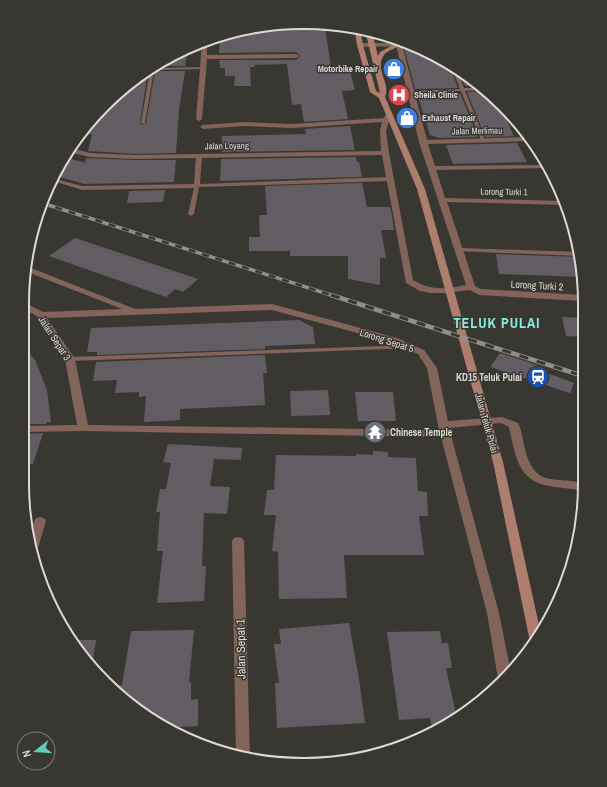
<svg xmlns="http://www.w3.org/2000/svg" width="607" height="787" font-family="'Archivo Narrow',sans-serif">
  <rect width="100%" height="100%" fill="#393731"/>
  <g fill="#625d62">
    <path d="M260 26V28L325 27 331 67H349L355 90 342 91 348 119 304 122 301 104 292 105 287 64 254 65 255 67H250L251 86H234L235 76H225V68H220L219 60H296L300 56 296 52 219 53 220 36 249 27Z"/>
    <path d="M418 47 450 64V67L458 88 415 89 404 48Z"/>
    <path d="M188 48 185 66H156V64Z"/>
    <path d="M458 69 460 70 481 86H465Z"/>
    <path d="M146 70 148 71 140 123 142 125 146 123 155 71H185L179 110 176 153 135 154 88 151 92 134H79L80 132Z"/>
    <path d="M486 91 497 100 514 136 485 137 467 92Z"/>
    <path d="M460 93 478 137 439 138 430 135 417 94Z"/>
    <path d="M350 126 355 150 222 152V136L306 134 305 129Z"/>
    <path d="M517 143 527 162 453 164 446 145Z"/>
    <path d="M65 157 85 163 86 158 135 160H176L174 182 84 184 53 175Z"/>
    <path d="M356 157 357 162H359L362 177 220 181 221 159Z"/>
    <path d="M362 183 367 207H390L392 215 394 230H381L386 258H380V285L348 279V256H290V251H249V237H260L259 215H267L265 186Z"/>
    <path d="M165 190 163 202 127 203 129 191Z"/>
    <path d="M75 238 198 279 183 292 175 289 166 297 49 256Z"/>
    <path d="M496 254 580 257 583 277 499 274Z"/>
    <path d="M562 317 583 318V337L566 336Z"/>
    <path d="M299 320 313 327 315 344 265 346V349L97 355V352H87L91 328Z"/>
    <path d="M22 345 35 360 47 390 51 422H47L46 424H22Z"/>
    <path d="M500 353 543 367 539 370 574 383 570 393 490 367Z"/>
    <path d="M265 355 267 373H263L265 405 180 409V420L144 422 146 396 139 397V392L115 393 117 380 93 381 96 362Z"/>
    <path d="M328 390 330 415 291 416 290 391Z"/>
    <path d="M355 392H393L396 421H358Z"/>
    <path d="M43 433 33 464H22V434Z"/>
    <path d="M168 444 242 448 241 460 214 459 210 486 230 487 227 514 204 513 202 566H206L204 601 157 603 163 551H157L160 512H156L160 489H166L171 463 163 462Z"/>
    <path d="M373 451 388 452V457L416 458 418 491 427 492 428 516H419L424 555H344L347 598 279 599 278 552 272 551 276 515H264L267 490H274L276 455 356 456V454L373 455Z"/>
    <path d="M349 623 359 679 365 723 277 728 275 683H279L274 644H281L279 629Z"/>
    <path d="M194 630 189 682H191V700L198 699V726L165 728 109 686 122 685 131 631Z"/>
    <path d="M440 631 442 643H448L452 668H446L457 719 433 731 430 718 399 720 387 632Z"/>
    <path d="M72 640H96L92 666 84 656Z"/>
  </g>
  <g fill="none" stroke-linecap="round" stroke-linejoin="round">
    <g fill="#83645b" fill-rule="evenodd">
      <path d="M155 65V68L203 67 205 68 203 69 154 70 145 123 143 124 141 123 150 70 147 69Z"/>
      <path d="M452 65 456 67 464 88H482L485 90 465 91 485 140V141L481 140 461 91 411 93 409 92 411 91 460 89 451 66Z"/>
      <path d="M199 154 202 156 200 184 390 177 393 179 390 181 199 187 194 214 191 216 188 214 194 188 82 190 50 180 52 178 82 186 194 184 196 156Z"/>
      <path d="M547 165 548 168 431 170 428 168 431 166Z"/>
      <path d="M460 248 579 252 580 256 458 251 457 250Z"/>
      <path d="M412 345 414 346 415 347 414 348 70 361 67 359 70 357Z"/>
    </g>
    <g fill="#83645b" fill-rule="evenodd">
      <path d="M207 40V55L296 54 299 56 296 58 207 59 202 119 199 121 196 119 202 42Z"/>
      <path d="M399 43 402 45 427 140 529 137 532 141 428 144 445 198 564 201 566 205 447 202 475 286 481 289 583 295V301L479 295 470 290 446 293H431L420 291 406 283 382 155 135 159 90 157 68 152 70 148 90 153 135 155 381 151 380 131 382 122 292 128 244 126 203 129 200 127 203 125 244 122 292 124 384 118 387 111H391L392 112 386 131 389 153 413 280C430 291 447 289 466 285L419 142 396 45Z"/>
      <path d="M26 266 135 309 272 304 397 338 424 350 437 368 448 421 502 417 518 423C522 430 523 441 525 449 535 488 553 476 583 483V491C571 488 560 488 549 486 517 481 515 453 509 427L501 423 449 428 499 613 511 673 502 683H500L498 679 487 613 441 437 83 431 22 432V426L77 425 65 359 38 317 23 308V302L43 312 122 309 25 271ZM272 310 391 342 418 354 427 368 439 430 88 425 75 359 47 318Z"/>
      <path d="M40 517 44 518 46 521 37 551 35 554 31 555C30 542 29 530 36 518Z"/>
      <path d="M238 537 242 538 244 541 250 758 236 756 232 541 234 538Z"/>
    </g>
    <path fill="#83645b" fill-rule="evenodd" d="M411 43 417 46 360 47 357 45 360 43Z"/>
    <path fill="#ad7d6e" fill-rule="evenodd" d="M354 27 360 28 363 45 376 91 380 93 365 30 375 32 384 38 398 41C391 45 379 41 373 36L378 56 380 52 395 44 400 45C396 49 387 50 384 55 374 69 391 83 385 97L425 189 503 462 541 634 532 646 530 642 493 462 417 189 379 98 370 92 357 45Z"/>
    <g stroke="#918f8a" stroke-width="3.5">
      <path id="rail-far1" d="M42 203 334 296"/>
    </g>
    <g stroke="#918f8a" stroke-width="4.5">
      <path id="rail" d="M331 295 583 376"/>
    </g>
    <use href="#rail-far1" stroke="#393731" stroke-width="2.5" stroke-dasharray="7" stroke-linecap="butt"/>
    <use href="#rail" stroke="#393731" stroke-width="3" stroke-dasharray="9" stroke-linecap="butt"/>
  </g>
  <defs>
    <g id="shop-disc" transform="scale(1.15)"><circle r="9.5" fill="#3f7fe0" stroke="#393731"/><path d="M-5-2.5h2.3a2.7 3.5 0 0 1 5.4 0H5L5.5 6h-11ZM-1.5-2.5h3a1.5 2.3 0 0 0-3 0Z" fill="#fff"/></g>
    <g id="hospital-disc" transform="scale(1.15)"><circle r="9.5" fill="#e0444e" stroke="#393731"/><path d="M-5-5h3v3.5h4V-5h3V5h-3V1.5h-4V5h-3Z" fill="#fff"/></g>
    <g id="station-disc" transform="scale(1.15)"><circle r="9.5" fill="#1a4fb4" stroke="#393731"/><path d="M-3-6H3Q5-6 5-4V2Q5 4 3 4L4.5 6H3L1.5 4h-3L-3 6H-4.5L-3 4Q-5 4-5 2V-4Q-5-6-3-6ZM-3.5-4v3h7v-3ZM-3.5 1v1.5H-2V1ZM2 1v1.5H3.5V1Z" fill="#fff"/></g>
    <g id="temple-disc" transform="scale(1.15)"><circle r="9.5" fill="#6b7280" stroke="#393731"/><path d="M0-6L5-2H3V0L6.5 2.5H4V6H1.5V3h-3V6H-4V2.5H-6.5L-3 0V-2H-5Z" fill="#fff"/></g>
  </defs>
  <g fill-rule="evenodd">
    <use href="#shop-disc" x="394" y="69"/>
    <use href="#hospital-disc" x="399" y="95"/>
    <use href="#shop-disc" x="407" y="118"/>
    <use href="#station-disc" x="538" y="377"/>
    <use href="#temple-disc" x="375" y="432"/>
  </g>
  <g text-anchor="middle" stroke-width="3" stroke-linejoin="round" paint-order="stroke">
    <g font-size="9" font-weight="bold" fill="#dbdad6" stroke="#393731" text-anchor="start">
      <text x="378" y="72" text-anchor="end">Motorbike Repair</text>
      <text x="414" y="98">Sheila Clinic</text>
      <text x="422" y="121">Exhaust Repair</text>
    </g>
    <g font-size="9" fill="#dbdad6" stroke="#393731">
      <text transform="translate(477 131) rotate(-1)" y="3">Jalan Merlimau</text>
      <text transform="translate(227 146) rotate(-1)" y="3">Jalan Loyang</text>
      <text transform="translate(504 192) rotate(1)" y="3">Lorong Turki 1</text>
    </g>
    <g font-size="10" fill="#dbdad6" stroke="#393731">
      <text transform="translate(537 285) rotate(3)" y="4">Lorong Turki 2</text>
      <text transform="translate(55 338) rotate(57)" y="4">Jalan Sepat 3</text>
      <text transform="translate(387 340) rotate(18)" y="4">Lorong Sepat 5</text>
      <text transform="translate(487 423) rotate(74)" y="4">Jalan Teluk Pulai</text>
    </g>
    <g font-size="10" font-weight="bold" fill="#dbdad6" stroke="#393731" text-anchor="end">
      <text x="522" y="381">KD15 Teluk Pulai</text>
      <text x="390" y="436" text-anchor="start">Chinese Temple</text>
    </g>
    <g font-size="12" fill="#dbdad6" stroke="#393731">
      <text transform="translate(241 649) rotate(-91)" y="4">Jalan Sepat 1</text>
    </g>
    <g font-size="14" font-weight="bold" letter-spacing="1" fill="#86eddc" stroke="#393731">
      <text x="497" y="328">TELUK PULAI</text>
    </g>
  </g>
  <path d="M0 0H607V787H0ZM303 29H304A274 274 0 0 1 578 303V484A274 274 0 0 1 304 758H303A274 274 0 0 1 29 484V303A274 274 0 0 1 303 29Z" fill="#393731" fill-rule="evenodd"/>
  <path fill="none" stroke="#dbdad6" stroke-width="2" d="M303 29H304A274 274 0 0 1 578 303V484A274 274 0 0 1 304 758H303A274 274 0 0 1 29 484V303A274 274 0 0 1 303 29Z"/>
  <g transform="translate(36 751) rotate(253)"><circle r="19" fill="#393731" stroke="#7a7873"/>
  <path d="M0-3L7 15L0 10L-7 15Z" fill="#5acebd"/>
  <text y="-6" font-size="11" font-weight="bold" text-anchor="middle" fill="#dbdad6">N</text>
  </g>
</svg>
